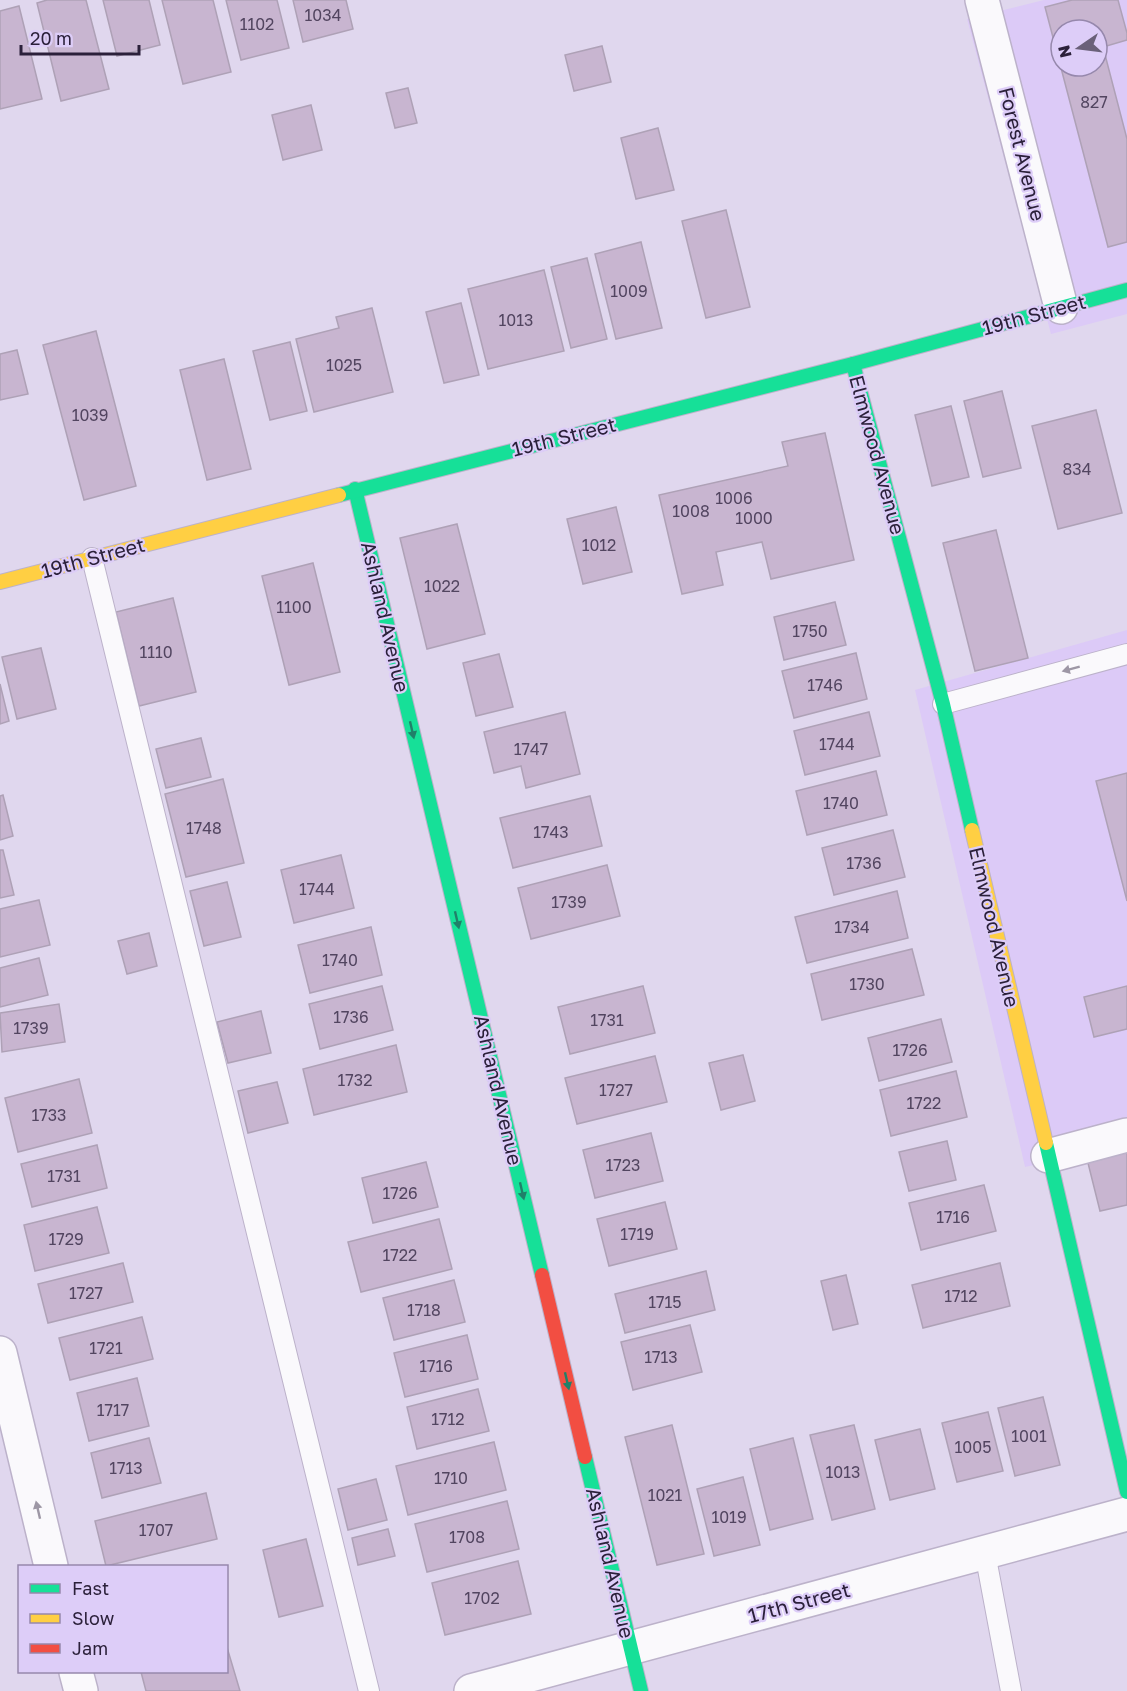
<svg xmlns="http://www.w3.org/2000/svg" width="1127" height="1691" font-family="'Golos Text',sans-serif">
  <rect width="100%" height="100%" fill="#e0d7ee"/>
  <g fill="#dccaf7" fill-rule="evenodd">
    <path d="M1044 0H1127V314L1051 334 967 19ZM1061 30H1097V66H1061Z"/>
    <path d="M1127 630V1144L1025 1167 915 690Z"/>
  </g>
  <g fill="#c8b5d0" stroke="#aea1b6" stroke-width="1.5" fill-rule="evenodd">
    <path d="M47 0H86L109 89 61 101 37 3Z"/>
    <path d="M103 0H149L160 45 117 56Z"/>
    <path d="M162 0H213L231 72 183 84Z"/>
    <path d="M226 0H277L289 48 241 60Z"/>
    <path d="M293 0H346L353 29 303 42Z"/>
    <path d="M1072 0H1118L1127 33V40L1103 47 1127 139V242L1108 247 1045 7ZM1061 30H1097V66H1061Z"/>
    <path d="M19 6 42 99 0 109V11Z"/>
    <path d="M602 46 611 82 574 91 565 55Z"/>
    <path d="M408 88 417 123 395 128 386 93Z"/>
    <path d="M311 105 322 150 283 160 272 115Z"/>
    <path d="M658 128 674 190 636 199 621 138Z"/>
    <path d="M726 210 750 307 706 318 682 221Z"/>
    <path d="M641 242 662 328 616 339 595 254Z"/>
    <path d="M587 258 607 339 571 348 551 267Z"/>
    <path d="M544 270 564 351 488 369 468 289Z"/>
    <path d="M461 303 479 375 444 383 426 312Z"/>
    <path d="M372 308 393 392 314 412 296 339 339 328 336 317Z"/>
    <path d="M96 331 136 486 84 500 43 345Z"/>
    <path d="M290 342 307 411 270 420 253 351Z"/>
    <path d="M17 350 28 394 0 400V354Z"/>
    <path d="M224 359 251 469 207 480 180 370Z"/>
    <path d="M1002 391 1021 468 983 477 964 401Z"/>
    <path d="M951 406 969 477 932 486 915 415Z"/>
    <path d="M1096 410 1122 513 1058 529 1032 426Z"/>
    <path d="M825 433 854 560 771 579 762 542 716 552 723 585 682 594 659 495 788 466 782 442Z"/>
    <path d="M616 507 632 572 583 584 567 519Z"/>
    <path d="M457 524 485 634 427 649 400 538Z"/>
    <path d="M996 530 1028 658 975 671 943 543Z"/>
    <path d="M313 563 340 672 289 685 262 576Z"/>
    <path d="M173 598 196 692 139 706 116 612Z"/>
    <path d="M835 602 846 645 784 660 774 617Z"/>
    <path d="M41 648 56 709 17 719 2 657Z"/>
    <path d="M856 653 867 699 794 718 782 671Z"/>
    <path d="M499 654 513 707 476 716 463 663Z"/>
    <path d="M0 684 9 721 0 724Z"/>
    <path d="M565 712 580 774 526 788 521 766 494 773 484 732Z"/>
    <path d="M869 712 880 756 805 775 794 731Z"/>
    <path d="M201 738 211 777 166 788 156 749Z"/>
    <path d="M876 771 887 815 807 835 796 791Z"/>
    <path d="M1127 773V901L1096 781Z"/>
    <path d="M223 779 244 863 186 877 165 794Z"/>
    <path d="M3 795 13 836 0 840V796Z"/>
    <path d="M590 796 602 846 513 868 500 818Z"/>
    <path d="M893 830 905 877 834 895 822 848Z"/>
    <path d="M0 850H3L14 895 0 898Z"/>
    <path d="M341 855 354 908 294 923 281 870Z"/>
    <path d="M607 865 620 916 531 939 518 888Z"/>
    <path d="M227 882 241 937 204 946 190 891Z"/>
    <path d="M897 891 908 938 807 963 795 917Z"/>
    <path d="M39 900 50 945 0 957V909Z"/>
    <path d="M371 927 382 975 310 993 298 945Z"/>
    <path d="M149 933 157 966 127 974 118 941Z"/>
    <path d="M912 949 924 995 822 1020 811 974Z"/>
    <path d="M39 958 48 995 0 1007V968Z"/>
    <path d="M382 986 393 1030 320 1049 309 1004Z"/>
    <path d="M643 986 655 1033 570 1054 558 1007Z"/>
    <path d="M1127 986V1029L1094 1037 1084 997Z"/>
    <path d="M59 1004 65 1042 2 1052 0 1013Z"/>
    <path d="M261 1011 271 1053 228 1063 217 1022Z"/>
    <path d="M941 1019 952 1062 879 1081 868 1038Z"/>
    <path d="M396 1045 407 1092 314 1115 303 1069Z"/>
    <path d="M743 1055 755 1101 721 1110 709 1063Z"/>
    <path d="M655 1056 667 1102 577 1124 565 1078Z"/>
    <path d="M956 1071 967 1117 891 1136 880 1090Z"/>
    <path d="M79 1079 92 1133 18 1152 5 1098Z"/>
    <path d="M277 1082 288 1123 248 1133 238 1091Z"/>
    <path d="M651 1133 663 1181 595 1198 583 1150Z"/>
    <path d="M947 1141 956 1180 909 1191 899 1152Z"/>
    <path d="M97 1145 107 1188 32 1207 21 1164Z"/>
    <path d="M1127 1149V1205L1100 1211 1087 1159Z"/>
    <path d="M426 1162 438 1207 373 1223 362 1178Z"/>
    <path d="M984 1185 996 1231 921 1250 909 1203Z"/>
    <path d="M665 1202 677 1249 609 1266 597 1219Z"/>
    <path d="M97 1207 109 1253 35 1271 24 1225Z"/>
    <path d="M439 1219 452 1269 361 1292 348 1242Z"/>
    <path d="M123 1263 133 1302 48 1323 38 1284Z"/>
    <path d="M1000 1263 1010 1306 923 1328 912 1285Z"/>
    <path d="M706 1271 715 1310 625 1333 615 1294Z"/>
    <path d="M846 1275 858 1324 833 1330 821 1281Z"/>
    <path d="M454 1280 465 1322 394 1340 383 1298Z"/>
    <path d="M142 1317 153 1359 70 1380 59 1338Z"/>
    <path d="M690 1325 702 1372 633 1390 621 1342Z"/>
    <path d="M467 1335 478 1379 405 1397 394 1353Z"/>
    <path d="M137 1378 149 1426 89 1441 77 1393Z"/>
    <path d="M478 1389 489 1431 417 1449 407 1407Z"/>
    <path d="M1043 1397 1060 1465 1015 1476 998 1408Z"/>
    <path d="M988 1412 1003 1471 957 1482 942 1423Z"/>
    <path d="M672 1425 704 1554 657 1565 625 1437Z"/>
    <path d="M854 1425 875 1509 832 1520 810 1435Z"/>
    <path d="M920 1429 935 1489 890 1500 875 1440Z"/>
    <path d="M149 1438 161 1483 102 1498 91 1453Z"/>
    <path d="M793 1438 813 1519 770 1530 750 1449Z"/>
    <path d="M494 1442 506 1490 408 1515 396 1466Z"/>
    <path d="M743 1477 760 1545 714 1556 697 1489Z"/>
    <path d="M376 1479 387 1520 348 1530 338 1489Z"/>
    <path d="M206 1493 217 1539 106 1566 95 1521Z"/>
    <path d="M507 1501 519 1549 427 1572 415 1524Z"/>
    <path d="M388 1529 395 1556 358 1565 352 1538Z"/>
    <path d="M306 1539 323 1606 279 1617 263 1550Z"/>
    <path d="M518 1561 531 1614 445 1635 432 1583Z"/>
    <path d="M226 1644 240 1691H146L141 1672H226Z"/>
  </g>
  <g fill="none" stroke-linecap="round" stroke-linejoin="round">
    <g stroke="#bcb2ca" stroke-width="22">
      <g id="lane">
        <path d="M92 558 369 1691"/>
        <path d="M943 704 1127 654"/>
        <path d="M985 1553 1011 1691"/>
      </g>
    </g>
    <g stroke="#bcb2ca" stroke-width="36">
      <g id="street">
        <path d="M982 0 1061 307"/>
        <path d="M1048 1156 1127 1135"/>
        <path d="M0 1353 51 1566"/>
        <path d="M76 1672 81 1691"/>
        <path d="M471 1691 1127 1514"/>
      </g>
    </g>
    <g stroke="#bcb2ca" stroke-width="16">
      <g id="fast">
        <path d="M853 364 943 704 972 830"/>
        <path d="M355 489 542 1275"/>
        <path d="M339 495 853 364 1127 290"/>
        <path d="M1046 1143 1127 1492"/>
        <path d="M585 1457 641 1691"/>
      </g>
    </g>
    <g stroke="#bcb2ca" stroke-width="16">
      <g id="slow">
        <path d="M0 582 339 495"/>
        <path d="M972 830 1046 1143"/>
      </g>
    </g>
    <g stroke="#bcb2ca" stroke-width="16">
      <path id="jam" d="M542 1275 585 1457"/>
    </g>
    <use href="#lane" stroke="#faf9fc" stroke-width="20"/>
    <use href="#street" stroke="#faf9fc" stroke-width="33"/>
    <use href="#fast" stroke="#16e098" stroke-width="14"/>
    <use href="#slow" stroke="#ffcf43" stroke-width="14"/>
    <use href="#jam" stroke="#f24e42" stroke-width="14"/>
  </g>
  <defs><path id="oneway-solid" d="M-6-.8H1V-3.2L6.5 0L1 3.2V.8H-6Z" transform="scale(1.5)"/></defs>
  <g fill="#9d97a5">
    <use href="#oneway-solid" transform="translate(1071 669) rotate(165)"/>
    <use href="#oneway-solid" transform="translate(38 1510) rotate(-103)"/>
  </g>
  <g fill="#208069">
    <use href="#oneway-solid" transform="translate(412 730) rotate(77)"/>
    <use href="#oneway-solid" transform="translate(457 920) rotate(77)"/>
    <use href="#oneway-solid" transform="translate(522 1191) rotate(77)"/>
    <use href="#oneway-solid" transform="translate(567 1381) rotate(77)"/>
  </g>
  <g text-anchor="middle" stroke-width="4.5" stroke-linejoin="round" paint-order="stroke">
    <g font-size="16" fill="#524560">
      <text x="323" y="21">1034</text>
      <text x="257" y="30">1102</text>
      <text x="1094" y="108">827</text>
      <text x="629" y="297">1009</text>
      <text x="516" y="326">1013</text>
      <text x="344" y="371">1025</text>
      <text x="90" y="421">1039</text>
      <text x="1077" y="475">834</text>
      <text x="734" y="504">1006</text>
      <text x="691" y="517">1008</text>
      <text x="754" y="524">1000</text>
      <text x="599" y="551">1012</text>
      <text x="442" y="592">1022</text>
      <text x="294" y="613">1100</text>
      <text x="810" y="637">1750</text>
      <text x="156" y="658">1110</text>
      <text x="825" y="691">1746</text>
      <text x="837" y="750">1744</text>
      <text x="531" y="755">1747</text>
      <text x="841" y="809">1740</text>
      <text x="204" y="834">1748</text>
      <text x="551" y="838">1743</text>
      <text x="864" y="869">1736</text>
      <text x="317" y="895">1744</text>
      <text x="569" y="908">1739</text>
      <text x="852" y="933">1734</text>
      <text x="340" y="966">1740</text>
      <text x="867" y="990">1730</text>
      <text x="351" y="1023">1736</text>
      <text x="607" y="1026">1731</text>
      <text x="31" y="1034">1739</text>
      <text x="910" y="1056">1726</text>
      <text x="355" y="1086">1732</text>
      <text x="616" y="1096">1727</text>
      <text x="924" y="1109">1722</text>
      <text x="49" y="1121">1733</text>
      <text x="623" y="1171">1723</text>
      <text x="64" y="1182">1731</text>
      <text x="400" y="1199">1726</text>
      <text x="953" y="1223">1716</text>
      <text x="637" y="1240">1719</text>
      <text x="66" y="1245">1729</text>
      <text x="400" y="1261">1722</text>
      <text x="86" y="1299">1727</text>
      <text x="961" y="1302">1712</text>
      <text x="665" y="1308">1715</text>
      <text x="424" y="1316">1718</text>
      <text x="106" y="1354">1721</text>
      <text x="661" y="1363">1713</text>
      <text x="436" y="1372">1716</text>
      <text x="113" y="1416">1717</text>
      <text x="448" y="1425">1712</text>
      <text x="1029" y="1442">1001</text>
      <text x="973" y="1453">1005</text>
      <text x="126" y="1474">1713</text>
      <text x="843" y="1478">1013</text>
      <text x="451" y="1484">1710</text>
      <text x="665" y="1501">1021</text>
      <text x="729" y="1523">1019</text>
      <text x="156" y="1536">1707</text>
      <text x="467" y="1543">1708</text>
      <text x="482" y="1604">1702</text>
    </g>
    <g font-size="20" fill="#2b203a" stroke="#ddcdf8">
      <text transform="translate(1022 154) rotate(76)" y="7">Forest Avenue</text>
      <text transform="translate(1034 315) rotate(-15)" y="7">19th Street</text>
      <text transform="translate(564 437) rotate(-14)" y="7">19th Street</text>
      <text transform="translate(877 455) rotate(75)" y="7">Elmwood Avenue</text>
      <text transform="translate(93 558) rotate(-15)" y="7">19th Street</text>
      <text transform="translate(385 617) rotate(77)" y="7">Ashland Avenue</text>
      <text transform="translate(994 927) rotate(77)" y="7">Elmwood Avenue</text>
      <text transform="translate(498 1090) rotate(77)" y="7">Ashland Avenue</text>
      <text transform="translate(610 1563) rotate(77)" y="7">Ashland Avenue</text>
      <text transform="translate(799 1603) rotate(-15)" y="7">17th Street</text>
    </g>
  </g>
  <rect x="18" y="1565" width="210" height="108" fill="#ddcdf8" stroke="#9688ac" stroke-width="1.5"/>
  <rect x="30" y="1584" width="30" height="9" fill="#16e098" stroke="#9688ac" stroke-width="1.5"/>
  <text x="72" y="1595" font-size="18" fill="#2b203a">Fast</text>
  <rect x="30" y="1614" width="30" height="9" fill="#ffcf43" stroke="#9688ac" stroke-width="1.5"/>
  <text x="72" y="1625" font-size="18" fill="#2b203a">Slow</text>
  <rect x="30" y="1644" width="30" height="9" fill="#f24e42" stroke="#9688ac" stroke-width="1.5"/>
  <text x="72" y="1655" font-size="18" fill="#2b203a">Jam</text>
  <g transform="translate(1079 48) rotate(256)"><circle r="28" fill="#ddcdf8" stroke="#9688ac" stroke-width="1.5"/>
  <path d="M0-4.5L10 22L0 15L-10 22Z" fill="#6a6079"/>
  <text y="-9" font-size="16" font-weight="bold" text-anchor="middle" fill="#2b203a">N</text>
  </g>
  <path d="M21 45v9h118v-9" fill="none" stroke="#2b203a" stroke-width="3"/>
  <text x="30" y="45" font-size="18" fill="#2b203a" stroke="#ddcdf8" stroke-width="4.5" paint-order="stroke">20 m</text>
</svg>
